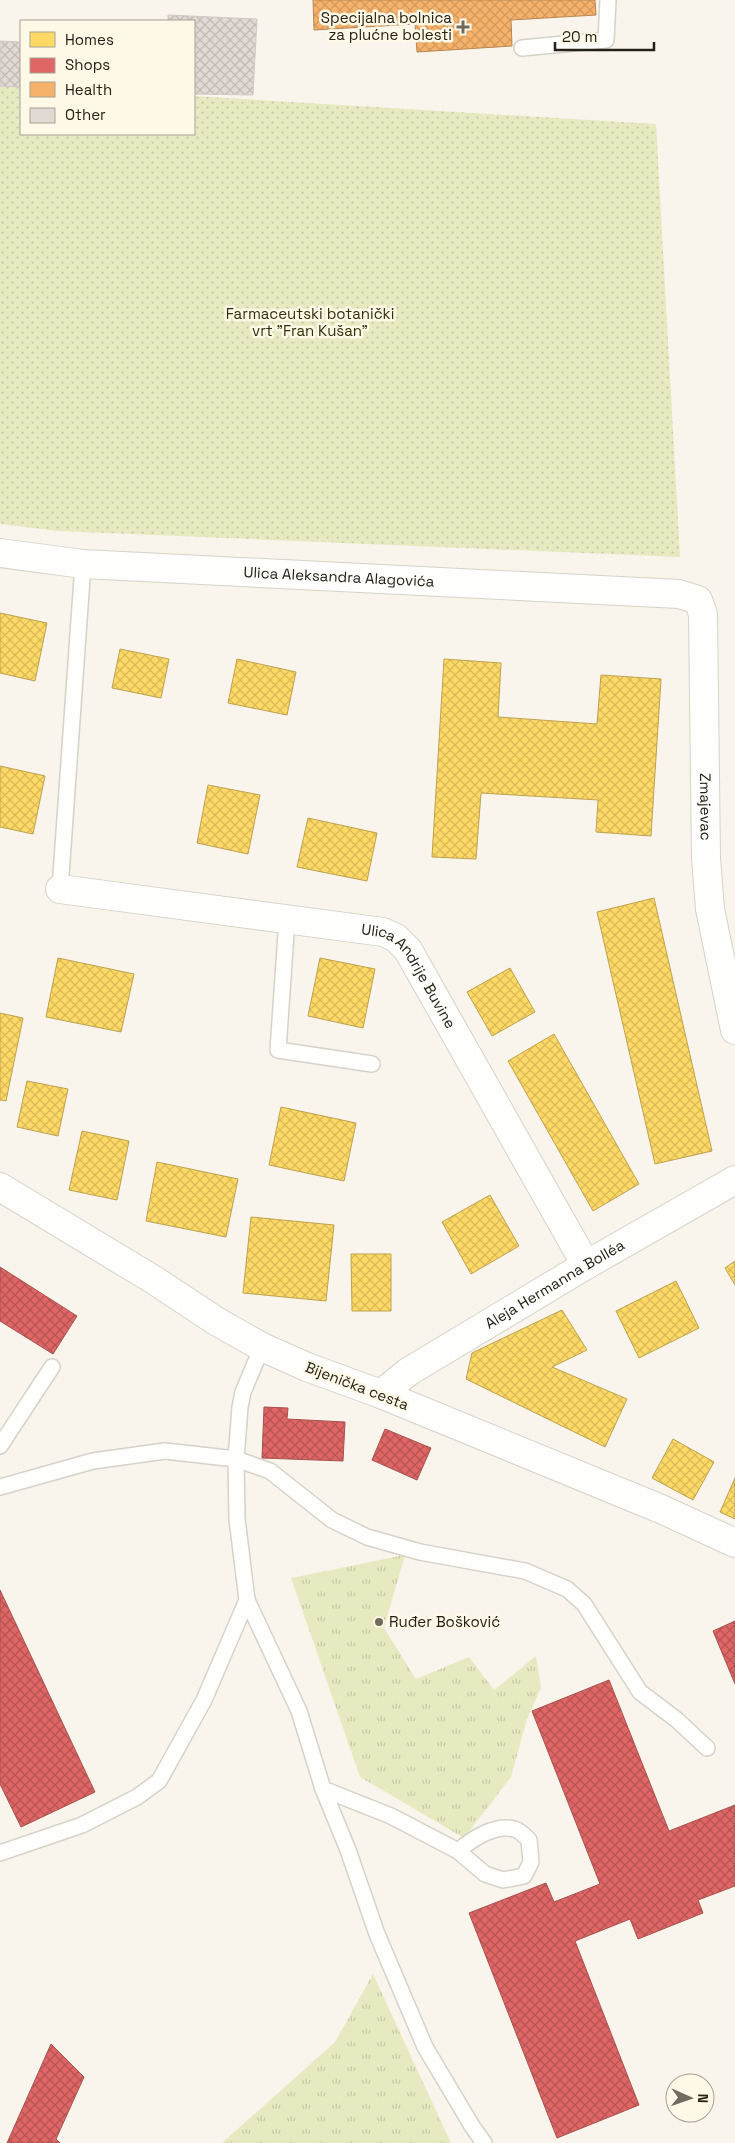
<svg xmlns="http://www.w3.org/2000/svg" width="735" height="2143" font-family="'Space Grotesk',sans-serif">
  <defs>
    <pattern id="grass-tufts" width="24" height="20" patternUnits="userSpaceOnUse" patternTransform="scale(1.25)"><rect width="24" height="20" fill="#e7eac1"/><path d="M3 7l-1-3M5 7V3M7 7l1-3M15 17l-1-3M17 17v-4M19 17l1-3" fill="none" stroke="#c6c8a5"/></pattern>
    <pattern id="garden-dots" width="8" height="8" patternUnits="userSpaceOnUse" patternTransform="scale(1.25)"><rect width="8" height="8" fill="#e7eac1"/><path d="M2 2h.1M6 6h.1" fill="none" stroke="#c6c8a5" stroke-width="1.8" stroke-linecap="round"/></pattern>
    <pattern id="homes-cross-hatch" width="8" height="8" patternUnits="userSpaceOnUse" patternTransform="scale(1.25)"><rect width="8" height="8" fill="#ffd966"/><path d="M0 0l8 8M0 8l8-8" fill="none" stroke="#daba58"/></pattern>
    <pattern id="shops-cross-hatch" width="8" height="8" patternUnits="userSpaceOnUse" patternTransform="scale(1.25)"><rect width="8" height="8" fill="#e06666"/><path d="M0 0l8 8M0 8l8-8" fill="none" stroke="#b55453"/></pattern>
    <pattern id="health-cross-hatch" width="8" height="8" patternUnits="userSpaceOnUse" patternTransform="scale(1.25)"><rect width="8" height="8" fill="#f6b26b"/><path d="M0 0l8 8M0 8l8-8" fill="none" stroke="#d3995c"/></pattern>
    <pattern id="building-cross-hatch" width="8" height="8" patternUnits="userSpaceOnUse" patternTransform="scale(1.25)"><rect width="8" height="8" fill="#e1d9d4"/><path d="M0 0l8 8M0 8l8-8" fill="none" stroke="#c1bab5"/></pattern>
  </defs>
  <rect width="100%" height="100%" fill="#f9f5ec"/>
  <g fill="url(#grass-tufts)">
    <path d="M405 1555 384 1628 416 1679 469 1657 494 1690 536 1656 541 1688 527 1719 511 1777 464 1838 360 1777 291 1578Z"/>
    <path d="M373 1974 451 2143H222L335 2042Z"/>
  </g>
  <path fill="url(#garden-dots)" d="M0 83 21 85V134H194V96L656 124 680 557 58 531 0 524Z"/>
  <g fill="url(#homes-cross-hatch)" stroke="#bda24e">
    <path d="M0 613 47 623 35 681 0 673Z"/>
    <path d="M120 649 169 659 161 698 112 688Z"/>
    <path d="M237 659 296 672 287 715 228 703Z"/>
    <path d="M444 659 501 663 498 717 597 724 601 675 661 679 651 836 596 832 598 800 481 793 476 859 432 857Z"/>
    <path d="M0 766 45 776 33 834 0 827Z"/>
    <path d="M208 785 260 795 248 854 197 843Z"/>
    <path d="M308 818 377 833 367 881 297 867Z"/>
    <path d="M654 898 712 1151 655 1164 597 912Z"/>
    <path d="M58 958 134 974 121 1032 46 1017Z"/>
    <path d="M320 958 375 969 363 1028 308 1016Z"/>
    <path d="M510 968 535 1012 492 1036 467 992Z"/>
    <path d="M0 1013 23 1018 6 1101 0 1100Z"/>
    <path d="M554 1034 639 1184 593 1211 508 1061Z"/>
    <path d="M27 1081 68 1089 58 1136 17 1127Z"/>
    <path d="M281 1107 356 1123 344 1181 269 1165Z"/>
    <path d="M82 1131 129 1141 117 1200 69 1190Z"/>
    <path d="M157 1162 238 1179 226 1237 146 1221Z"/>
    <path d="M490 1195 519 1246 471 1274 442 1222Z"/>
    <path d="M251 1217 334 1225 326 1301 243 1293Z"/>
    <path d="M351 1254H391V1311H352Z"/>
    <path d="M735 1261V1285L725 1268Z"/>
    <path d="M676 1281 699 1328 639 1358 616 1311Z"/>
    <path d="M562 1310 587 1350 552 1367 627 1399 605 1447 466 1379 472 1353Z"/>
    <path d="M673 1439 714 1462 693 1500 652 1478Z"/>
    <path d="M735 1478V1519L720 1512Z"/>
  </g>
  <g fill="url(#shops-cross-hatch)" stroke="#a8514e">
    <path d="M0 1267 77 1316 53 1354 0 1321Z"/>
    <path d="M264 1407 288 1408 287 1419 345 1422 343 1461 262 1458Z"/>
    <path d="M385 1429 431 1448 417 1480 372 1460Z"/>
    <path d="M0 1590 95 1792 21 1827 0 1784Z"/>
    <path d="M735 1621V1684L713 1631Z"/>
    <path d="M609 1680 669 1831 735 1805V1886L698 1900 703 1913 638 1939 630 1919 575 1941 639 2105 557 2138 469 1913 546 1883 554 1902 600 1884 532 1711Z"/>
    <path d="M51 2044 84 2077 56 2139 60 2143H7Z"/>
  </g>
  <path fill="url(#health-cross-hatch)" stroke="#b78651" d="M313 0H595L596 15 511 20 512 46 417 52 415 24 314 30Z"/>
  <g fill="url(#building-cross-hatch)" stroke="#d1c9c4">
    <path d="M168 15 257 19 253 95 194 94V21H168Z"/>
    <path d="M0 41 21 42V87L0 86Z"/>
  </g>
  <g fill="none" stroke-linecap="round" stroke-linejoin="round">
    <g stroke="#d6d2c9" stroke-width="18">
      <g id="service">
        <path d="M522 48 606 40 608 0"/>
        <path d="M60 889 83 564"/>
        <path d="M287 919 278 1050 372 1064"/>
        <path d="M0 1446 52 1367"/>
        <path d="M0 1487 93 1461 165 1451 236 1459 270 1471 332 1520 367 1537 420 1552 525 1571 567 1589 584 1604 640 1692 677 1720 707 1748"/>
        <path d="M247 1600 299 1711 323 1789 348 1850 377 1934 425 2047 472 2126 484 2143"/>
        <path d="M323 1789 391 1816 458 1851 485 1874 503 1880 524 1876 531 1862 529 1840C526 1837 521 1832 517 1830 497 1822 472 1839 458 1851"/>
        <path d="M0 1853 82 1825 137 1797 159 1781 204 1700 247 1600 237 1519 236 1459 240 1407 243 1392 262 1347"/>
      </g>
    </g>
    <g stroke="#d6d2c9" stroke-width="30">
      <g id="minor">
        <path id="s1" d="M0 553 83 564 679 594 698 600 703 614 706 858 710 909 735 1030"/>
        <path id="s2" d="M60 889 383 932 396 938 408 950 586 1265"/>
        <path d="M381 1394 661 1509 735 1543"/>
      </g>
    </g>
    <g stroke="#d6d2c9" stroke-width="30">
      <g id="secondary">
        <path id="s3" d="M0 1187 154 1280 216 1321 262 1347 307 1367 381 1394 408 1372 586 1265 735 1180"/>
      </g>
    </g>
    <use href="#service" stroke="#fefefc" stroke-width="15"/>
    <use href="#minor" stroke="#fefefc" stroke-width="28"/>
    <use href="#secondary" stroke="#fefefc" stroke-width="28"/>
  </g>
  <g fill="#6f6b60" stroke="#fef8e7" stroke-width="2">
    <path d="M460.5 19.5h5v5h5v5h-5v5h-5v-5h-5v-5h5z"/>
    <circle cx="379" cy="1622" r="5"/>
  </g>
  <g text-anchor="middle" stroke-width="5" stroke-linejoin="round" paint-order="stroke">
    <g font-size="15" fill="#242015" stroke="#fef8e7" text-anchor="end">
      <text x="452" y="23">Specijalna bolnica<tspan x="452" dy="17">za plućne bolesti</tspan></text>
      <text x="389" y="1627" text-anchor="start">Ruđer Bošković</text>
    </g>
    <g font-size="15" fill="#2f320b" stroke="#fef8e7">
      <text x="310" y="319">Farmaceutski botanički<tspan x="310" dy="17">vrt "Fran Kušan"</tspan></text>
    </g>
    <g font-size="15" fill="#242015" stroke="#fef8e7">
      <text dy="5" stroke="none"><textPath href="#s1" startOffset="340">Ulica Aleksandra Alagovića</textPath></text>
      <text dy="5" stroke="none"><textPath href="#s1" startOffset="908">Zmajevac</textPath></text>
      <text dy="5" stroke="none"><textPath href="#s2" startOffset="375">Ulica Andrije Buvine</textPath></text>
      <text dy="5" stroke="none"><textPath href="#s3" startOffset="641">Aleja Hermanna Bolléa</textPath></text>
      <text transform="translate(357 1386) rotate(21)" y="5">Bijenička cesta</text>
    </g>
  </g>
  <rect x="20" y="20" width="175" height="115" fill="#fef8e7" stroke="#a7a293"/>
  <rect x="30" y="32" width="25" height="15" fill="#ffd966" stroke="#a7a293"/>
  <text x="65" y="45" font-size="15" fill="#242015">Homes</text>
  <rect x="30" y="58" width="25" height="15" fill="#e06666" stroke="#a7a293"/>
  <text x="65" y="70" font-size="15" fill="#242015">Shops</text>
  <rect x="30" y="82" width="25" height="15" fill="#f6b26b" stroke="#a7a293"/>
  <text x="65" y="95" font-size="15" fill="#242015">Health</text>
  <rect x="30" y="108" width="25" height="15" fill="#e1d9d4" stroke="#a7a293"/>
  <text x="65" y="120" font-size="15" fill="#242015">Other</text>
  <g transform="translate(690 2098) rotate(92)"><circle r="24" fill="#fef8e7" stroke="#a7a293"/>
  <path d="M0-4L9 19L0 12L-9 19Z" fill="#6f6b60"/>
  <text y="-8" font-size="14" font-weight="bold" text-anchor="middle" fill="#242015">N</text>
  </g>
  <path d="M555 42v8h99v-8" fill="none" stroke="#242015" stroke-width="2.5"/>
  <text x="562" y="42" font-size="15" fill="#242015" stroke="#fef8e7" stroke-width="4" paint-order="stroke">20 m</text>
</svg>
